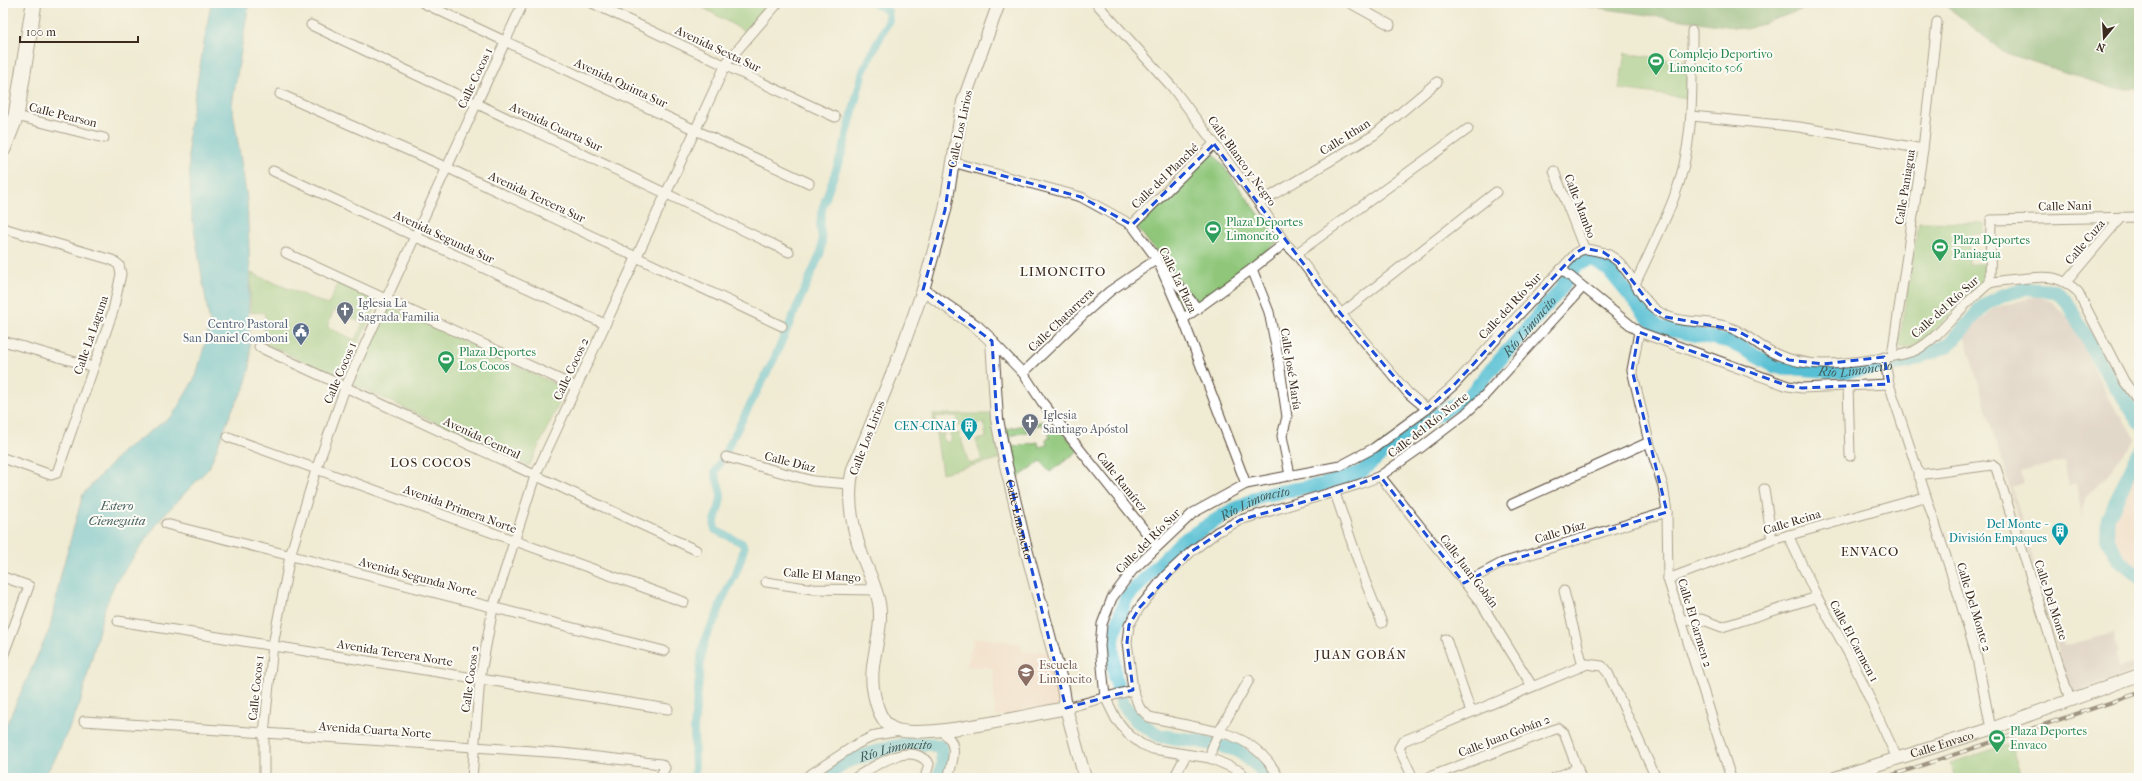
<svg xmlns="http://www.w3.org/2000/svg" width="2142" height="781" font-family="'IM FELL French Canon',serif">
  <rect width="100%" height="100%" fill="#fdfcf7"/>
  <filter id="ink" filterUnits="userSpaceOnUse"><feTurbulence type="fractalNoise" baseFrequency=".025" numOctaves="2"/><feDisplacementMap in="SourceGraphic" scale="8" xChannelSelector="R" yChannelSelector="G"/><feConvolveMatrix kernelMatrix="1 2 1 2 8 2 1 2 1" color-interpolation-filters="sRGB"/></filter>
  <filter id="wash" filterUnits="userSpaceOnUse"><feTurbulence type="fractalNoise" baseFrequency=".012" numOctaves="4" result="noise"/><feDisplacementMap in="SourceGraphic" scale="16" xChannelSelector="R" yChannelSelector="G"/><feGaussianBlur stdDeviation="0.9" result="paint"/><feColorMatrix in="noise" values="0 0 0 0 0 0 0 0 0 0 0 0 0 0 0 0 0 1.4 0 .05"/><feComposite in="paint" operator="in"/></filter>
  <g filter="url(#wash)">
    <rect width="100%" height="100%" fill="#f0ebd3"/>
    <g fill="#f5d3c1">
      <path d="M2139 464V572L2123 560 2110 538 2111 518Z"/>
      <path d="M974 637 1022 644 1021 651 1051 652 1061 706 995 717 993 668 967 666Z"/>
    </g>
    <path fill="#d1c0bc" d="M2038 296 2053 302 2070 320 2110 401 2136 438 2104 479 2085 498 2082 519 2076 483 2069 485 2064 461 2021 472 2024 483 2012 487 2057 641 2062 640 2064 646 2114 633 2118 652 2116 653 2118 668 2139 664V668L2117 678 2071 694 1964 335 1994 308Z"/>
    <g fill="#8fc679" stroke="#65784c" fill-rule="evenodd">
      <path d="M695 3H765L761 14 744 31Z"/>
      <path d="M1625 53 1690 63 1689 98 1619 89Z"/>
      <path d="M1212 151 1279 241 1198 304 1136 226Z"/>
      <path d="M1919 222 1985 223V234H1972V241L1969 242V264H1985V279L1931 334 1916 345 1908 348 1898 347Z"/>
      <path d="M1164 271 1194 308 1184 315Z"/>
      <path d="M251 273 328 305 339 281 379 300 341 379 253 338H264L265 313 250 312ZM334 310 363 323 355 340 327 327Z"/>
      <path d="M389 306 566 389 529 466 353 384Z"/>
      <path d="M933 414H992L999 459 942 473ZM957 416 959 426 984 423 986 438 976 440 982 460 969 464 959 433 949 434 952 438 947 443 942 437 946 434H938L935 417Z"/>
      <path d="M1045 421 1054 432 1060 428 1078 451 1050 472 1041 461 1016 479 1006 429ZM1043 424 1044 428H1047L1050 438 1046 439 1047 445 1039 447 1038 442 1012 447 1010 436 1034 430V426Z"/>
      <path d="M2010 744 2022 778H1955L1950 763Z"/>
    </g>
    <g fill="#73ab69" stroke="#576a44">
      <path d="M1563 3H1821L1747 29Z"/>
      <path d="M1943 3H2139V89H2116L2003 52Z"/>
    </g>
    <path fill="#56bfd3" stroke="#487478" d="M211 3H249L232 105 247 199 250 271 248 323 250 334V367L244 389 232 410 209 468 162 517 115 583 104 610 80 704 55 759 43 778H3V732L50 628 61 574 83 494 124 450 173 415 196 376 210 325 191 210 188 135Z"/>
    <g fill="none" stroke-linecap="round" stroke-linejoin="round">
      <path stroke="#56bfd3" stroke-width="8" d="M692 778 695 773 694 728 702 650 706 636 716 618 721 602 735 575 741 559 744 548 742 543 715 530C712 519 721 508 721 496 721 488 716 480 715 472L774 359 821 252 822 240 820 226 822 209 843 150 863 71 889 20 888 11 874 3"/>
      <g stroke="#56bfd3" stroke-width="14">
        <path d="M2139 452 2108 518 2107 539 2120 561 2139 577"/>
        <path id="s1" d="M825 778 845 762 888 748 907 744H930L941 747 943 764 939 778"/>
        <path id="s2" d="M1266 778 1259 767 1237 750 1198 741 1160 736 1137 721 1123 704 1115 678 1112 640 1126 598 1181 542 1229 512 1263 495 1321 485 1361 472 1392 445 1431 418 1467 398 1560 290 1578 263 1593 259 1608 269 1650 320 1660 328 1729 341 1776 367 1842 372 1908 362 1949 345 1984 305 2004 295 2024 289 2055 291 2066 300 2096 356 2139 422"/>
      </g>
    </g>
  </g>
  <g filter="url(#ink)">
    <g fill="none" stroke-linecap="round" stroke-linejoin="round">
      <g stroke="#564739" stroke-width="11">
        <g id="minor">
          <path d="M423 3 809 183"/>
          <path d="M592 3 835 117"/>
          <path d="M1096 3 1172 87 1259 203 1285 243 1296 254 1341 314 1408 393 1427 409"/>
          <path d="M1350 3 1390 25"/>
          <path d="M311 25 789 252"/>
          <path d="M280 94 448 168 782 326"/>
          <path d="M16 116 104 138"/>
          <path d="M1692 116 1799 127 1923 149"/>
          <path d="M952 162 1081 197 1132 225 1157 259 1183 319 1246 484"/>
          <path d="M273 171 605 324"/>
          <path d="M1554 171 1584 248"/>
          <path d="M1259 203 1374 135 1437 82"/>
          <path d="M1132 225 1214 144"/>
          <path d="M3 228 112 260 119 265 121 274 113 311 57 473 51 475 3 458"/>
          <path d="M286 253 576 387"/>
          <path d="M1296 254 1468 129"/>
          <path d="M1164 268 1198 309"/>
          <path d="M1252 269 1269 312 1279 362 1287 417 1282 436 1290 475"/>
          <path d="M1561 269 1639 332 1788 386 1802 388 1889 384"/>
          <path d="M2067 281 2121 217"/>
          <path d="M1990 283 1991 220 2139 217"/>
          <path d="M1635 284C1648 256 1662 228 1673 200 1695 146 1692 88 1692 31"/>
          <path d="M1341 314 1496 192"/>
          <path d="M1183 319 1252 269 1285 243"/>
          <path d="M1639 332 1632 370 1649 442 1663 486 1667 512 1668 579 1731 778"/>
          <path d="M3 341 93 367"/>
          <path d="M992 341 1023 373 1042 402 1157 546"/>
          <path d="M259 347 696 550"/>
          <path d="M1892 355 1923 149 1937 22"/>
          <path d="M1884 357 1889 384 1956 587 1977 658 1991 729"/>
          <path d="M1023 373 1085 313 1110 291 1157 259"/>
          <path d="M1848 386 1850 456"/>
          <path d="M228 437 684 602"/>
          <path d="M726 457 813 481 849 484"/>
          <path d="M1918 475 1992 465 1996 468 2070 700"/>
          <path d="M1380 476 1481 603 1532 686"/>
          <path d="M1764 489 1772 540"/>
          <path d="M1335 493 1365 581 1382 623"/>
          <path d="M1512 504 1649 442"/>
          <path d="M166 524 664 651"/>
          <path d="M1788 535 1817 597 1850 656 1897 758"/>
          <path d="M3 577 29 586 3 656"/>
          <path d="M1668 579 1772 540 1925 497"/>
          <path d="M766 582 813 589 876 590"/>
          <path d="M1464 583 1502 563 1667 512"/>
          <path d="M1564 591 1583 666"/>
          <path d="M1682 620 1701 619 1722 627 1817 597"/>
          <path d="M118 621 668 709"/>
          <path d="M1446 639 1471 712"/>
          <path d="M1249 680 1219 732 1149 717 1139 707 1133 690 1127 642 1129 625 1140 607 1166 575 1192 551 1217 532 1240 520 1360 484 1380 476 1423 446 1465 414 1484 396 1582 288"/>
          <path d="M1066 708 1133 690"/>
          <path d="M84 721 562 753 661 764 665 768 659 778"/>
          <path d="M941 731C960 743 953 760 948 778"/>
          <path d="M1210 758 1212 748 1219 732C1246 738 1266 754 1279 778"/>
          <path d="M1870 767 1875 778"/>
          <path d="M264 778V734L273 645 290 556 316 470 345 388 523 3"/>
          <path d="M472 778 480 678 493 608 535 476 727 62 778 3"/>
          <path d="M805 778 857 744 876 735 900 731"/>
          <path d="M855 778C873 767 911 739 929 764L925 778"/>
          <path d="M1174 778 1186 755"/>
          <path d="M1246 778 1240 771 1210 758 1153 749 1141 744 1128 734 1116 719 1105 697 1100 646 1102 624 1112 598 1132 571 1193 513 1246 484 1340 466 1374 448 1427 409 1454 385 1577 252C1584 248 1589 249 1597 251 1629 256 1634 294 1655 309 1675 325 1698 319 1721 325 1736 328 1748 337 1761 346 1780 358 1801 364 1824 364 1844 364 1898 358 1916 350 1939 338 1958 309 1978 293 1982 290 1986 285 1990 283 1999 280 2019 279 2029 278 2051 276 2062 277 2078 292L2124 381 2139 402"/>
          <path d="M1413 778 1399 748 1403 741 1587 664 1602 666 1608 673 1656 778"/>
          <path d="M1427 778 1558 728 1564 733 1581 778"/>
          <path d="M1554 778 1578 768"/>
        </g>
      </g>
      <g stroke="#564739" stroke-width="14">
        <g id="tertiary">
          <path d="M999 3 963 102 945 210 923 290 900 354 853 469C846 497 852 527 862 555 868 571 876 586 879 603 884 632 869 660 873 688 875 701 880 721 892 728 917 742 1033 714 1066 708"/>
          <path id="s3" d="M923 290 977 327 992 341 997 419 1005 461 1025 545 1063 688 1066 708 1085 778"/>
          <path id="s4" d="M1835 778 1991 729 2139 675"/>
        </g>
      </g>
      <g stroke="#564739" stroke-width="17">
        <path id="primary" d="M3 149 16 116 34 3"/>
      </g>
      <use href="#minor" stroke="#fff" stroke-width="9"/>
      <use href="#tertiary" stroke="#fff" stroke-width="12"/>
      <use href="#primary" stroke="#fff" stroke-width="15"/>
      <g stroke="#3b2a1e" stroke-width="4">
        <path id="rail" d="M1884 778 2139 693"/>
      </g>
      <use href="#rail" stroke="#fdfcf7" stroke-width="2.5" stroke-dasharray="8" stroke-linecap="butt"/>
    </g>
  </g>
  <path d="M0 0H2142V781H0ZM1214 144 1341 314 1408 393 1427 409 1454 385 1577 252 1584 248 1603 252 1618 262 1653 308 1666 317 1736 330 1789 360 1823 364 1884 357 1889 384 1802 388 1788 386 1639 332 1632 370 1667 512 1502 563 1464 583 1380 476 1335 493 1240 520 1192 551 1140 607 1129 625 1127 642 1133 690 1066 708 1005 461 997 419 992 341 923 290 945 210 952 162 1081 197 1132 225Z" fill="#f0ebd3" fill-opacity=".55" fill-rule="evenodd"/>
  <path fill="none" stroke="#1d4ed8" stroke-width="3" stroke-dasharray="8 5" stroke-linejoin="round" d="M1214 144 1341 314 1408 393 1427 409 1454 385 1577 252 1584 248 1603 252 1618 262 1653 308 1666 317 1736 330 1789 360 1823 364 1884 357 1889 384 1802 388 1788 386 1639 332 1632 370 1667 512 1502 563 1464 583 1380 476 1335 493 1240 520 1192 551 1140 607 1129 625 1127 642 1133 690 1066 708 1005 461 997 419 992 341 923 290 945 210 952 162 1081 197 1132 225Z"/>
  <defs>
    <g id="stadium-pin" transform="scale(0.9)"><path d="M0 17L-7.5 6A9.5 9.5 0 1 1 7.5 6Z" fill="#2e9e5b" stroke="#fdfcf7"/><path d="M0-5a6.5 5 0 1 0 0 10a6.5 5 0 1 0 0-10ZM-3.5-1.8h7v3.6h-7Z" fill="#fff"/></g>
    <g id="church-pin" transform="scale(0.9)"><path d="M0 17L-7.5 6A9.5 9.5 0 1 1 7.5 6Z" fill="#6b7280" stroke="#fdfcf7"/><path d="M-1.2-6h2.4v3.5h3.3v2.4h-3.3V6h-2.4V-.1h-3.3v-2.4h3.3Z" fill="#fff"/></g>
    <g id="civic-pin" transform="scale(0.9)"><path d="M0 17L-7.5 6A9.5 9.5 0 1 1 7.5 6Z" fill="#5c6f8a" stroke="#fdfcf7"/><path d="M-.6-6.5H3V-4.5H.6V-3L4-1V1h2V6H-6V1h2V-1L-.6-3ZM-1.2 2.5V6h2.4V2.5Z" fill="#fff"/></g>
    <g id="building-pin" transform="scale(0.9)"><path d="M0 17L-7.5 6A9.5 9.5 0 1 1 7.5 6Z" fill="#0f9aa8" stroke="#fdfcf7"/><path d="M-4-6H4V6H1V3H-1V6H-4ZM-2.5-4.3h1.7v1.8h-1.7ZM.8-4.3h1.7v1.8H.8ZM-2.5-1h1.7V.8h-1.7ZM.8-1h1.7V.8H.8Z" fill="#fff"/></g>
    <g id="school-pin" transform="scale(0.9)"><path d="M0 17L-7.5 6A9.5 9.5 0 1 1 7.5 6Z" fill="#8d6e63" stroke="#fdfcf7"/><path d="M0-5L7-2L0 1L-7-2ZM-4 1L0 2.5L4 1V4Q0 6-4 4Z" fill="#fff"/></g>
  </defs>
  <g fill-rule="evenodd">
    <use href="#stadium-pin" x="1656" y="61"/>
    <use href="#stadium-pin" x="1213" y="229"/>
    <use href="#stadium-pin" x="1940" y="247"/>
    <use href="#church-pin" x="345" y="310"/>
    <use href="#civic-pin" x="301" y="331"/>
    <use href="#stadium-pin" x="446" y="359"/>
    <use href="#church-pin" x="1030" y="422"/>
    <use href="#building-pin" x="969" y="426"/>
    <use href="#building-pin" x="2060" y="531"/>
    <use href="#school-pin" x="1026" y="672"/>
    <use href="#stadium-pin" x="1997" y="738"/>
  </g>
  <g text-anchor="middle" stroke-width="4" stroke-linejoin="round" paint-order="stroke">
    <g font-size="12" fill="#3b2a1e" stroke="#fdfcf7">
      <text transform="translate(718 49) rotate(25)" y="4">Avenida Sexta Sur</text>
      <text transform="translate(475 78) rotate(-65)" y="4">Calle Cocos 1</text>
      <text transform="translate(621 83) rotate(25)" y="4">Avenida Quinta Sur</text>
      <text transform="translate(63 115) rotate(14)" y="4">Calle Pearson</text>
      <text transform="translate(556 127) rotate(25)" y="4">Avenida Cuarta Sur</text>
      <text transform="translate(960 129) rotate(-78)" y="4">Calle Los Lirios</text>
      <text transform="translate(1345 137) rotate(-32)" y="4">Calle Ithan</text>
      <text transform="translate(1242 161) rotate(54)" y="4">Calle Blanco y Negro</text>
      <text transform="translate(1165 176) rotate(-44)" y="4">Calle del Planché</text>
      <text transform="translate(1905 187) rotate(-81)" y="4">Calle Paniagua</text>
      <text transform="translate(537 197) rotate(25)" y="4">Avenida Tercera Sur</text>
      <text transform="translate(1580 206) rotate(69)" y="4">Calle Mambo</text>
      <text transform="translate(2065 206) rotate(-1)" y="4">Calle Nani</text>
      <text transform="translate(444 237) rotate(25)" y="4">Avenida Segunda Sur</text>
      <text transform="translate(2085 242) rotate(-50)" y="4">Calle Cuza</text>
      <text transform="translate(1178 280) rotate(64)" y="4">Calle La Plaza</text>
      <text transform="translate(1510 306) rotate(-47)" y="4">Calle del Río Sur</text>
      <text transform="translate(1945 307) rotate(-42)" y="4">Calle del Río Sur</text>
      <text transform="translate(1061 320) rotate(-44)" y="4">Calle Chatarrera</text>
      <text transform="translate(91 335) rotate(-71)" y="4">Calle La Laguna</text>
      <text transform="translate(571 369) rotate(-65)" y="4">Calle Cocos 2</text>
      <text transform="translate(1291 369) rotate(81)" y="4">Calle José María</text>
      <text transform="translate(340 373) rotate(-67)" y="4">Calle Cocos 1</text>
      <text transform="translate(1428 425) rotate(-38)" y="4">Calle del Río Norte</text>
      <text transform="translate(482 438) rotate(25)" y="4">Avenida Central</text>
      <text transform="translate(867 438) rotate(-69)" y="4">Calle Los Lirios</text>
      <text transform="translate(790 462) rotate(14)" y="4">Calle Díaz</text>
      <text transform="translate(1122 482) rotate(51)" y="4">Calle Ramírez</text>
      <text transform="translate(460 509) rotate(20)" y="4">Avenida Primera Norte</text>
      <text dy="4" stroke="none"><textPath href="#s3" startOffset="267">Calle Limoncito</textPath></text>
      <text transform="translate(1792 522) rotate(-17)" y="4">Calle Reina</text>
      <text transform="translate(1560 532) rotate(-17)" y="4">Calle Díaz</text>
      <text transform="translate(1148 541) rotate(-45)" y="4">Calle del Río Sur</text>
      <text transform="translate(1469 571) rotate(53)" y="4">Calle Juan Gobán</text>
      <text transform="translate(822 575) rotate(4)" y="4">Calle El Mango</text>
      <text transform="translate(418 577) rotate(15)" y="4">Avenida Segunda Norte</text>
      <text transform="translate(2051 600) rotate(72)" y="4">Calle Del Monte</text>
      <text transform="translate(1974 607) rotate(73)" y="4">Calle Del Monte 2</text>
      <text transform="translate(1695 623) rotate(73)" y="4">Calle El Carmen 2</text>
      <text transform="translate(1854 641) rotate(62)" y="4">Calle El Carmen 1</text>
      <text transform="translate(395 653) rotate(9)" y="4">Avenida Tercera Norte</text>
      <text transform="translate(470 679) rotate(-82)" y="4">Calle Cocos 2</text>
      <text transform="translate(256 688) rotate(-84)" y="4">Calle Cocos 1</text>
      <text transform="translate(375 730) rotate(4)" y="4">Avenida Cuarta Norte</text>
      <text transform="translate(1504 736) rotate(-21)" y="4">Calle Juan Gobán 2</text>
      <text dy="4" stroke="none"><textPath href="#s4" startOffset="112">Calle Envaco</textPath></text>
    </g>
    <g font-size="12" fill="#27864d" stroke="#fdfcf7" text-anchor="start">
      <text x="1669" y="58">Complejo Deportivo<tspan x="1669" dy="14">Limoncito 506</tspan></text>
      <text x="1226" y="226">Plaza Deportes<tspan x="1226" dy="14">Limoncito</tspan></text>
      <text x="1953" y="244">Plaza Deportes<tspan x="1953" dy="14">Paniagua</tspan></text>
      <text x="459" y="356">Plaza Deportes<tspan x="459" dy="14">Los Cocos</tspan></text>
      <text x="2010" y="735">Plaza Deportes<tspan x="2010" dy="14">Envaco</tspan></text>
    </g>
    <g font-size="12" fill="#5b616d" stroke="#fdfcf7" text-anchor="start">
      <text x="358" y="307">Iglesia La<tspan x="358" dy="14">Sagrada Familia</tspan></text>
      <text x="1043" y="419">Iglesia<tspan x="1043" dy="14">Santiago Apóstol</tspan></text>
    </g>
    <g font-size="12" fill="#4e5e75" stroke="#fdfcf7" text-anchor="end">
      <text x="288" y="328">Centro Pastoral<tspan x="288" dy="14">San Daniel Comboni</tspan></text>
    </g>
    <g font-size="12" fill="#0d838f" stroke="#fdfcf7" text-anchor="end">
      <text x="956" y="430">CEN-CINAI</text>
      <text x="2047" y="528">Del Monte -<tspan x="2047" dy="14">División Empaques</tspan></text>
    </g>
    <g font-size="12" fill="#785e54" stroke="#fdfcf7" text-anchor="start">
      <text x="1039" y="669">Escuela<tspan x="1039" dy="14">Limoncito</tspan></text>
    </g>
    <g font-size="13" letter-spacing="1" fill="#3b2a1e" stroke="#fdfcf7">
      <text x="1063" y="276">LIMONCITO</text>
      <text x="431" y="467">LOS COCOS</text>
      <text x="1870" y="556">ENVACO</text>
      <text x="1361" y="659">JUAN GOBÁN</text>
    </g>
    <g font-size="13" font-style="italic" fill="#445e5d" stroke="#fdfcf7">
      <text dy="5" stroke="none"><textPath href="#s2" startOffset="777">Río Limoncito</textPath></text>
      <text dy="5" stroke="none"><textPath href="#s2" startOffset="1173">Río Limoncito</textPath></text>
      <text x="117" y="510">Estero<tspan x="117" dy="15">Cieneguita</tspan></text>
      <text dy="5" stroke="none"><textPath href="#s2" startOffset="441">Río Limoncito</textPath></text>
      <text dy="5" stroke="none"><textPath href="#s1" startOffset="78">Río Limoncito</textPath></text>
    </g>
  </g>
  <rect width="2142" height="781" fill="none" stroke="#fdfcf7" stroke-width="16"/>
  <g transform="translate(2104 38) rotate(198)" stroke="#fdfcf7" stroke-width="3" paint-order="stroke">
  <path d="M0-3L7 15L0 10L-7 15Z" fill="#3b2a1e"/>
  <text y="-6" font-size="11" font-weight="bold" text-anchor="middle" fill="#3b2a1e">N</text>
  </g>
  <path d="M20 36v6h118v-6" fill="none" stroke="#3b2a1e" stroke-width="2"/>
  <text x="26" y="36" font-size="12" fill="#3b2a1e" stroke="#fdfcf7" stroke-width="3" paint-order="stroke">100 m</text>
</svg>
